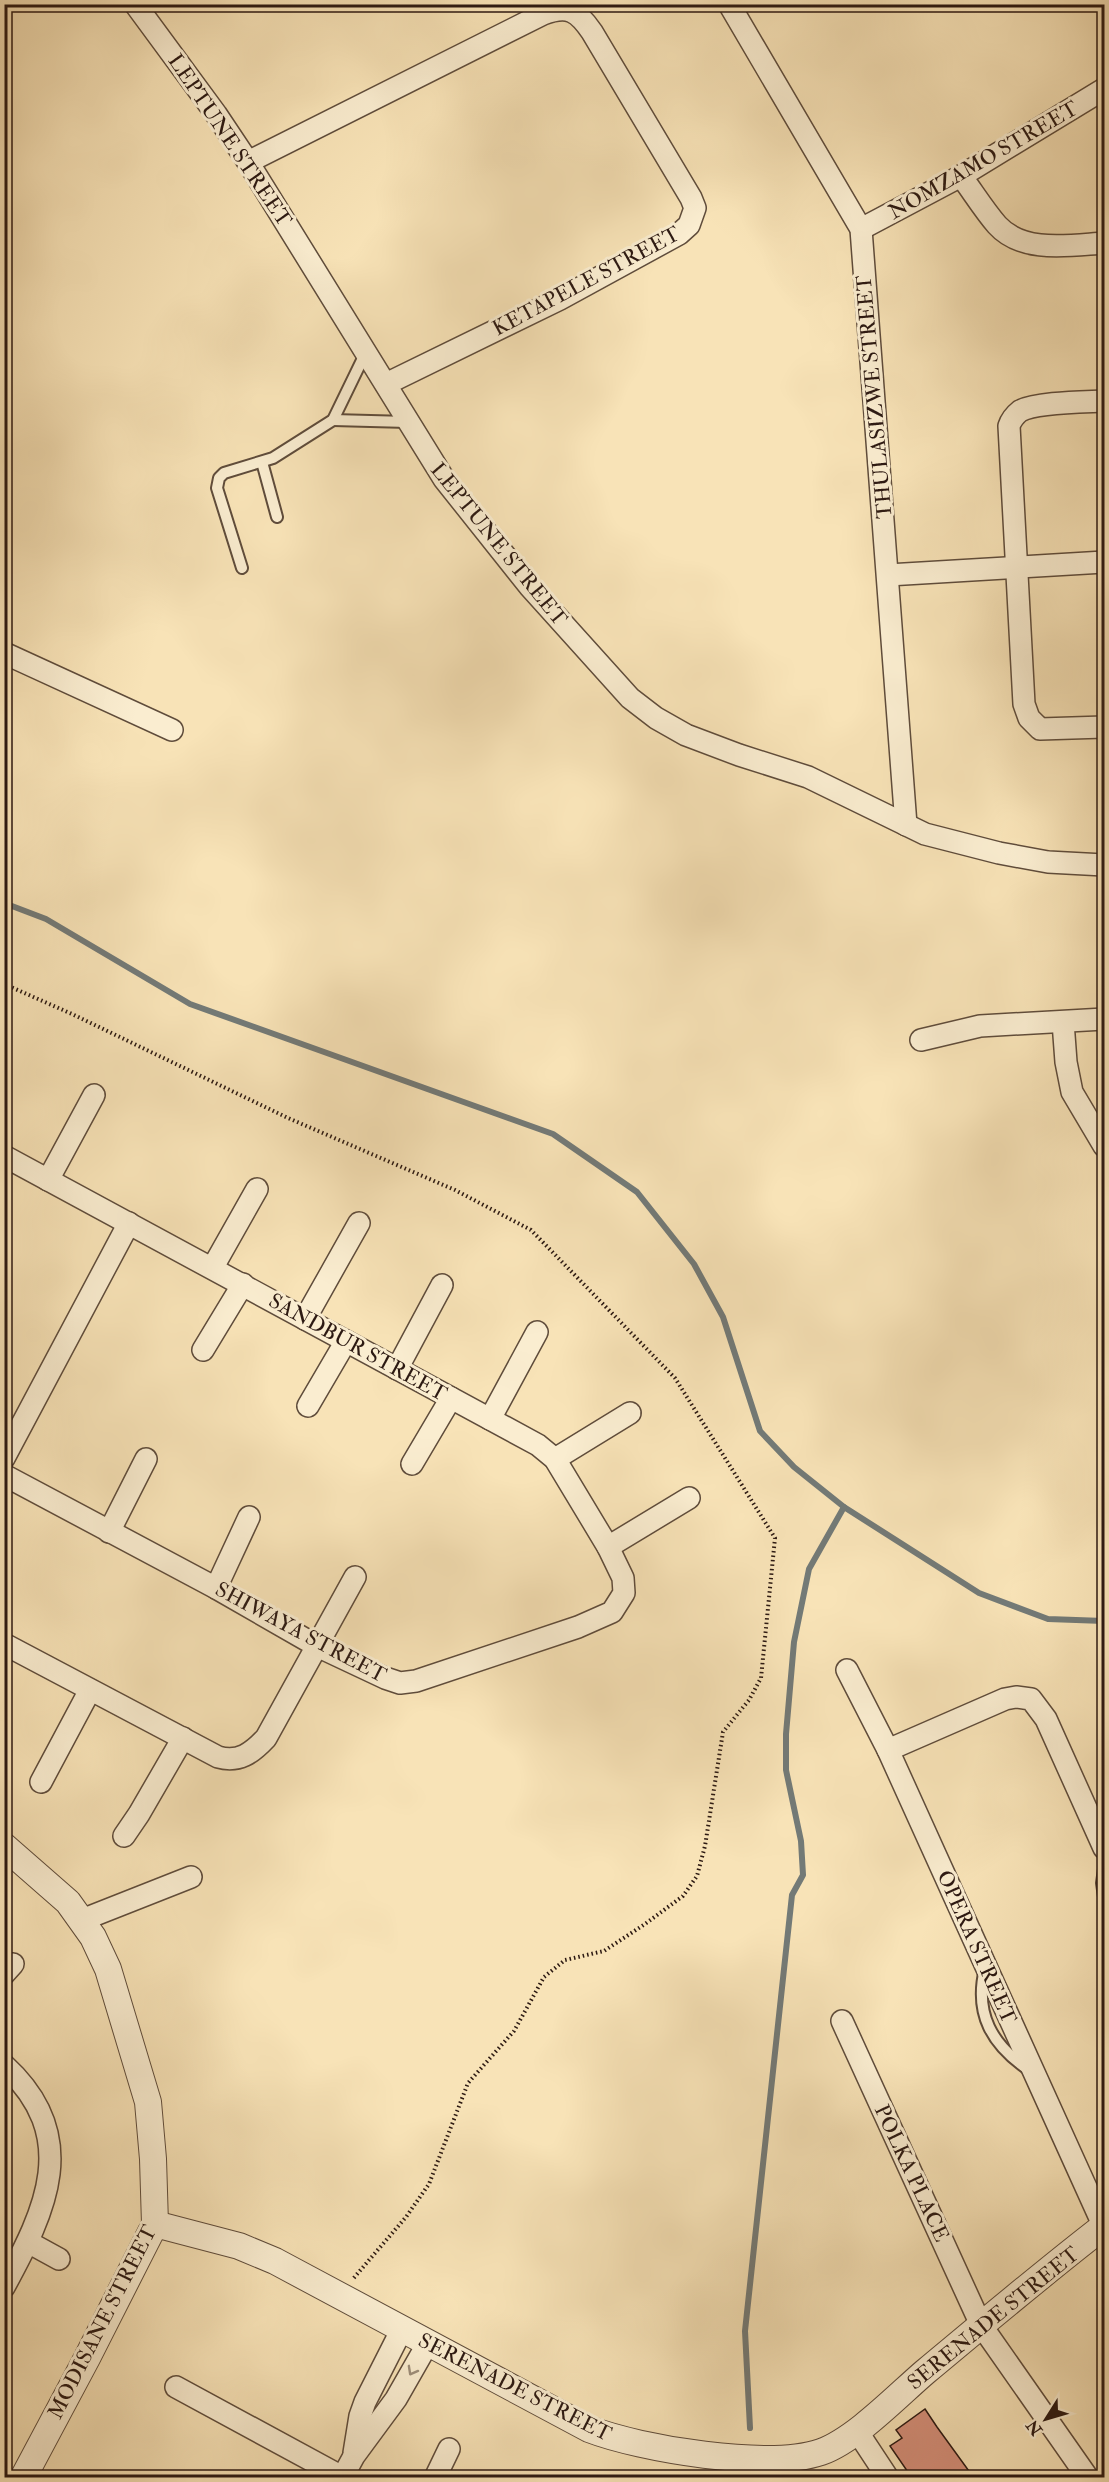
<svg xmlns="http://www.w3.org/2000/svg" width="1109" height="2482" font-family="'IM FELL Double Pica',serif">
  <rect width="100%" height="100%" fill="#f8e3b7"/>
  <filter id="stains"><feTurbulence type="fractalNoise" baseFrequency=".00333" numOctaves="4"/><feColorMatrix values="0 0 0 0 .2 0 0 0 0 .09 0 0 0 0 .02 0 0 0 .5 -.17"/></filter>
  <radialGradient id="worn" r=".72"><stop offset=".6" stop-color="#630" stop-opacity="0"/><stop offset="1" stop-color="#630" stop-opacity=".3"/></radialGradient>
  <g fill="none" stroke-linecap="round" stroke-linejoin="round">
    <g stroke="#737a77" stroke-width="6">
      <path d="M4 903 46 919 190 1004 553 1134 637 1192 694 1264 723 1317 760 1431 794 1467 844 1507 979 1593 1048 1619 1104 1621"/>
      <path d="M750 2428 745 2331 792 1895 803 1875 801 1841 786 1770V1734L794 1642 809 1569 844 1507"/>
      <path d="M747 2471 748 2478"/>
    </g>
  </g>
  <path fill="#d58f7a" stroke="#2c1912" stroke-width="1.5" d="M925 2409 937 2427 974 2478H912L890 2446 902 2438 896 2430Z"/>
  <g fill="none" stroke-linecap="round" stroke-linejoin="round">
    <g stroke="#5f4c3b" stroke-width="14">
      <g id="service">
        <path d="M333 420 408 422"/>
        <path d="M262 462 277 517"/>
        <path d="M242 568 217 488 219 478 224 473 273 458 333 420 366 352"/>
        <path d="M1104 1869 1102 1883 1104 1897"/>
        <path d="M985 1969C974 2014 992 2045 1029 2070"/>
      </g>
    </g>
    <g stroke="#5f4c3b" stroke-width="24">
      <g id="minor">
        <path d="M135 4 216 114 248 162 444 479 530 587 630 698 656 718 686 735 739 755 808 777 925 834 999 853 1048 862 1104 865"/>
        <path d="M729 4 861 229 906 825"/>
        <path d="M248 162 543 14C568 5 577 10 592 32L691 198 695 208 689 225 679 234 560 299 386 384"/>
        <path d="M961 176C973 192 984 210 997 225 1023 254 1071 245 1104 243"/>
        <path d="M861 229 961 176 1104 89"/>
        <path d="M1104 401C1085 402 1036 402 1020 411 1015 415 1011 420 1009 426L1024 704 1029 718 1040 729 1104 727"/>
        <path d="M888 575 1104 562"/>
        <path d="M4 653 172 730"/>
        <path d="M1063 1022 1066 1062 1072 1092 1104 1146"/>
        <path d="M921 1040 980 1026 1104 1019"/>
        <path d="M4 1156 538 1445 555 1459 608 1547 623 1578 624 1593 612 1612 578 1627 416 1681 400 1683 385 1678 317 1646 216 1588 4 1475"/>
        <path d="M48 1180 94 1095"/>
        <path d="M213 1267 257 1189"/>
        <path d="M305 1319 359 1223"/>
        <path d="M203 1350 243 1284"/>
        <path d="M397 1369 442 1285"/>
        <path d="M308 1406 346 1341"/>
        <path d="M490 1419 537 1332"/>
        <path d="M4 1458 129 1223"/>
        <path d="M555 1459 630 1413"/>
        <path d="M412 1464 451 1398"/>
        <path d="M109 1532 146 1459"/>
        <path d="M608 1547 689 1498"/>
        <path d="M216 1588 249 1517"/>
        <path d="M4 1649 8 1646 218 1757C239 1763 252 1753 266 1738L355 1577"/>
        <path d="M847 1670 888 1750 1104 2227"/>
        <path d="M888 1750 1005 1699 1016 1697 1031 1699 1046 1719 1104 1848"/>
        <path d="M41 1782 90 1690"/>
        <path d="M124 1836 139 1814 183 1738"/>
        <path d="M82 1920 191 1877"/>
        <path d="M4 1974 13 1964"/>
        <path d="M842 2021 981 2325 1088 2478"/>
        <path d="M4 2065C82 2136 46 2210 4 2287"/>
        <path d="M28 2242 59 2259"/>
        <path d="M176 2387 344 2478"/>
        <path d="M857 2431 888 2478"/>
        <path d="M354 2453 360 2416 365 2402 402 2329"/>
        <path d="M342 2478 354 2456 396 2399 428 2343"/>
        <path d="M435 2478 449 2449"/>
      </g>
    </g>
    <g stroke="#5f4c3b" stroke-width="28">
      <g id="tertiary">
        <path d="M4 1846 68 1902 93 1937 108 1969 148 2102 153 2159 155 2224 87 2358 23 2478"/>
        <path d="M155 2224 239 2246 275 2261 589 2429C641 2449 768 2470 821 2452 855 2440 897 2396 925 2372 984 2323 1043 2273 1104 2226"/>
      </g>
    </g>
    <path stroke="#2c1912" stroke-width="4" stroke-dasharray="1.5 3" stroke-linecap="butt" d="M4 984 72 1014 288 1118 455 1190 531 1230 675 1378 775 1538 761 1678 749 1700 723 1732 705 1846 697 1876 683 1896 645 1924 604 1951 565 1960 544 1977 514 2031 468 2083 429 2184 406 2217 352 2280"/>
    <use href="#service" stroke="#faedd0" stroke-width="10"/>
    <use href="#minor" stroke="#faedd0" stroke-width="21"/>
    <use href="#tertiary" stroke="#faedd0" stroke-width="26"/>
  </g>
  <defs><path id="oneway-chevron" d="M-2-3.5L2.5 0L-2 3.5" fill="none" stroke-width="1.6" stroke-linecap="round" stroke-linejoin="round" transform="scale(1.5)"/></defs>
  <use stroke="#9d8e7a" href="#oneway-chevron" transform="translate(412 2371) rotate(119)"/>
  <g text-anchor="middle" stroke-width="6" stroke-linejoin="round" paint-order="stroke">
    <g font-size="21" fill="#2c1912" stroke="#faedd0">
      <text transform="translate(230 140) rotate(56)" y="7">LEPTUNE STREET</text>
      <text transform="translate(983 160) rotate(-30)" y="7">NOMZAMO STREET</text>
      <text transform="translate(586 281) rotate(-28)" y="7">KETAPELE STREET</text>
      <text transform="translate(874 397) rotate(-95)" y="7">THULASIZWE STREET</text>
      <text transform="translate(499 544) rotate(51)" y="7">LEPTUNE STREET</text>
      <text transform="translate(358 1347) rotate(29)" y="7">SANDBUR STREET</text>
      <text transform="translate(301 1632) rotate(28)" y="7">SHIWAYA STREET</text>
      <text transform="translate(977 1947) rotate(66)" y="7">OPERA STREET</text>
      <text transform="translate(912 2173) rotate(65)" y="7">POLKA PLACE</text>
      <text transform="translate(993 2318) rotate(-39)" y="7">SERENADE STREET</text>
      <text transform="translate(102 2322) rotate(-63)" y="7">MODISANE STREET</text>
      <text transform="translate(515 2387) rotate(27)" y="7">SERENADE STREET</text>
    </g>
  </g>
  <rect width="1109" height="2482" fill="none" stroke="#f8e3b7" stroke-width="24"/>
  <rect x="6" y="6" width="1097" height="2470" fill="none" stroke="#2c1912" stroke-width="3"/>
  <rect x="12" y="12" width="1085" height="2458" fill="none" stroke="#2c1912" stroke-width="1.5"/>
  <g transform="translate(1046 2419) rotate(233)" stroke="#faedd0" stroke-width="4.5" paint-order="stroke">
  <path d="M0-4.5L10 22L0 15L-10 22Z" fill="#2c1912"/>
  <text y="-9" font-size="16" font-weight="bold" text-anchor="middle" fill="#2c1912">N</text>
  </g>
  <rect width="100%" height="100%" filter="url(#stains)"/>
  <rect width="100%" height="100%" fill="url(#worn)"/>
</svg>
